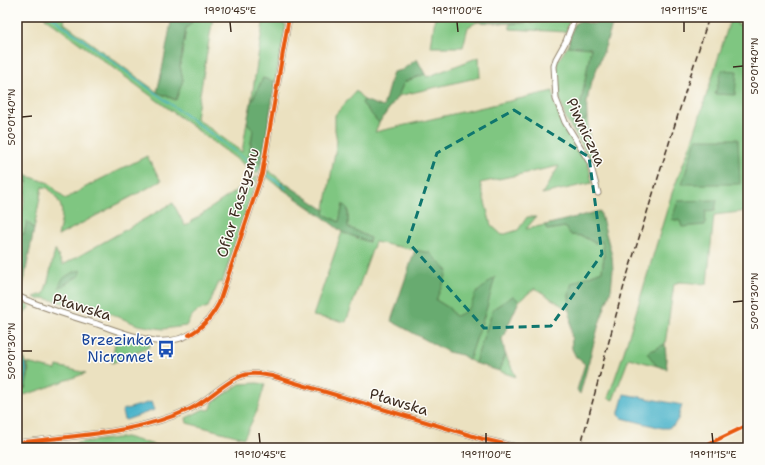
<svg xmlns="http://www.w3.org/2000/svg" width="765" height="465" font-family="'Shantell Sans',sans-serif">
  <rect width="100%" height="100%" fill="#fdfcf7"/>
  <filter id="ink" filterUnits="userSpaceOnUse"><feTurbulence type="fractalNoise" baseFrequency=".025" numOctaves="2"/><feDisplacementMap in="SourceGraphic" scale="8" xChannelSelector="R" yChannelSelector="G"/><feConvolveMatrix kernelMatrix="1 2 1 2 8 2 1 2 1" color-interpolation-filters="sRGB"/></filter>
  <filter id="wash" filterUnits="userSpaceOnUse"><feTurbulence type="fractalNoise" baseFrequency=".012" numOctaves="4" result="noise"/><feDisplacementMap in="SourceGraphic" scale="16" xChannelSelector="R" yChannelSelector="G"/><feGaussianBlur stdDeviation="0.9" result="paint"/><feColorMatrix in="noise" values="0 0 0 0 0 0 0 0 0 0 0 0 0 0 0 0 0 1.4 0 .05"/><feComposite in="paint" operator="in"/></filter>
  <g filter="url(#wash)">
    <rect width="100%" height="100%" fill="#ebe1c0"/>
    <g fill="#7fc681" stroke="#5d7850" fill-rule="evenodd">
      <path d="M44 17H65L64 23 157 92 175 100 183 80 180 66 186 28 191 24 192 17H213L196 118 242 152 247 122 253 130 249 156 262 164 257 174Z"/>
      <path d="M264 17H269L286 25 275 82 263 78 251 103Z"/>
      <path d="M435 17H476L477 22 468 27 463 47H431Z"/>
      <path d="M561 17H571L566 32 510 29V24L544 21Z"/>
      <path d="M731 17H739L737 25H748V211L714 215 707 284 679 282 674 284 665 344 648 353 657 366 629 358 613 400 608 398 623 355 672 193 692 141ZM717 200 706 211 682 227 680 221 672 219Z"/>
      <path d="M568 46 591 48 581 103 574 110 572 121 576 132 587 117 592 161 566 120 559 97 557 81V62Z"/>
      <path d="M479 57 480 77 398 96 404 82 425 74 427 77Z"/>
      <path d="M356 91 364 100 362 103 379 123 375 132 553 91 556 107 567 130 588 162 592 183 542 194 559 166 480 183 491 225 502 235 518 230 527 217H536L526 229 545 225 547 230 565 227 571 235 582 236 595 243 602 241 604 256 602 271 584 278 569 292 570 311 535 288 519 301 513 296 493 309 475 363 469 360 487 307 473 303 463 314 455 316 449 308 436 300 447 271 430 253 375 242 346 322 313 316 342 232 368 242 370 238 348 227V209L343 205 339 222 324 214 337 141 335 130V115Z"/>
      <path d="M147 156 161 181 58 236C63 212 66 207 48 188L42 187 34 229 27 221 24 234H19L28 176 49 183 65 199 93 183Z"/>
      <path d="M268 170 282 181 281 188 266 176Z"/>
      <path d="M257 176V179L222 283 219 282 208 307C195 311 192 314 186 326L163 329 138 325 109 313 43 298 39 300 34 297 44 294 48 281 55 250 63 265 173 203 185 226Z"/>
      <path d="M17 300 30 306 24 314 22 311 17 310Z"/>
      <path d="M116 335 151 344 148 348 112 363Z"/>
      <path d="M505 353 516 377 499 371Z"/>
      <path d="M27 363 56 370 57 366 86 373 40 390 24 395 19 392 20 385 25 388C27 380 31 371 27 363Z"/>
      <path d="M257 383 265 384 257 411 244 438 187 423 186 418 204 409 208 410 211 409 213 402 240 384Z"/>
      <path d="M126 437 165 448H59V445L69 447 76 443Z"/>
    </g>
    <g fill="#67ab6f" stroke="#516a46">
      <path d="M172 17H192L191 24 186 28 180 66 183 80 176 100 157 92 162 70Z"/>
      <path d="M476 17H561C531 24 507 24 477 22Z"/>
      <path d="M605 17H615C610 31 606 45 601 58 593 79 585 94 587 117L576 132 572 121 574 110 581 103 591 48 568 46 574 24 579 21 593 24 603 20Z"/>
      <path d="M417 59 425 74 404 82 398 96 379 123 362 103 364 100 383 107 393 72 402 70Z"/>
      <path d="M722 70 737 71 735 95 715 94Z"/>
      <path d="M263 78 275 82 262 164 249 156 253 130 247 122 251 103Z"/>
      <path d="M696 139H738L740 184H682Z"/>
      <path d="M17 168 28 176 27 183 17 179Z"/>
      <path d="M282 181 325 210 324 214 339 222 343 204 348 209V227L370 238 369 242 342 232 319 214 281 188Z"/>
      <path d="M717 200 715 210 706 211 705 225 682 227 680 221 672 219 678 201Z"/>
      <path d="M600 211 612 256 613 270 611 290 599 324 580 394 577 390 585 364 576 357 572 349 569 292 572 283 602 271 604 256 602 241 595 243 582 236 571 235 565 227 547 230 545 225Z"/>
      <path d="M27 221 34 229 22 291 17 289V245L19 234H24Z"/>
      <path d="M415 250 430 253 448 271 436 300 449 308 455 316C467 313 472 306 475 294L495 277 487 307 469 360 462 355 448 352 391 321Z"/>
      <path d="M80 270V275L59 288C61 276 70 274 80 270Z"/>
      <path d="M513 296 519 301 502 339 505 353 499 371 475 363 493 309Z"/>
      <path d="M665 344 667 369 657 366 647 353Z"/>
      <path d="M17 350C30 362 29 373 25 389L20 385 21 373 20 368 17 362Z"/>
    </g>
    <g fill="#4cb4ca" stroke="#446f74">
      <path d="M624 394 682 405 678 419 674 425 668 428H662L622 418 619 415V412Z"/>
      <path d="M151 402 154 410 126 420 124 419 122 412 123 410Z"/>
    </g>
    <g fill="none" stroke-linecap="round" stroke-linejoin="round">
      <g stroke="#4cb4ca" stroke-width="1.5">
        <path d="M52 17 259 169"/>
        <path d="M267 174 286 188"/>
        <path d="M17 354 21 358 26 369 18 411"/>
      </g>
    </g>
  </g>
  <g filter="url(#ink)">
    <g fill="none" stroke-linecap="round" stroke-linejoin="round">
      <g stroke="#93866f" stroke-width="7">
        <g id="minor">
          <path d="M598 193 590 163 565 122 556 99 554 66 556 59 566 41 574 20C584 15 593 27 602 17"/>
          <path d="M17 296C43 308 70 316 97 324 115 330 137 339 156 341 185 343 206 328 219 303L262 174 289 17"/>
          <path d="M17 443C75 435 136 434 190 409 208 401 231 375 250 374 257 373 265 375 272 376L483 439 521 448"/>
        </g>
      </g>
      <use href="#minor" stroke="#fff" stroke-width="5"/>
      <path stroke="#3b2a1e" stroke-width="1.5" stroke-dasharray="6 3" stroke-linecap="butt" d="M580 448 625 282 709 17"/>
      <g stroke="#fdfcf7" stroke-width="6">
        <g id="cycleway">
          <path d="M189 335C203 327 211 318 219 303L262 174 289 17"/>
          <path d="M17 443C75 435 136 434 190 409 208 401 231 375 250 374 257 373 265 375 272 376L483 439 521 448"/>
          <path d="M702 447 748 425"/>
        </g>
      </g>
      <use href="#cycleway" stroke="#e8590c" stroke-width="4"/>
    </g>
  </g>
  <path fill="none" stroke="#0f766e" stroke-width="3" stroke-dasharray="8 5" stroke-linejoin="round" d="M514 110 589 157 602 254 551 326 484 328 408 242 437 153Z"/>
  <path fill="none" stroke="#3b2a1e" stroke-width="1.5" d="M230 22 231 32M457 22 458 32M684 22V32M733 67 743 66M22 117 32 116M733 302 743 301M22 351H32M259 433 260 443M486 433V443M712 433 713 443"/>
  <defs>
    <g id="bus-bare" transform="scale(1.38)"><path d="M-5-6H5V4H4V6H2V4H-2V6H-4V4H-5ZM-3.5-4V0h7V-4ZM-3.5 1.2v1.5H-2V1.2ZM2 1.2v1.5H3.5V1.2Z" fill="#1a4fb4" stroke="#fdfcf7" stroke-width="2.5" paint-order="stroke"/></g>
  </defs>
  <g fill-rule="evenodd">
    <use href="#bus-bare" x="166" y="349"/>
  </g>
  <g text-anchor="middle" stroke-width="3" stroke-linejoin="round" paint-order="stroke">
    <g font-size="15" fill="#3b2a1e" stroke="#fdfcf7">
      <text transform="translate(586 132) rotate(65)" y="5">Piwniczna</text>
      <text transform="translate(238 203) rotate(-73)" y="5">Ofiar Faszyzmu</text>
      <text transform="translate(82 307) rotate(17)" y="5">Pławska</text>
      <text transform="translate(399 402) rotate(17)" y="5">Pławska</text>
    </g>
    <g font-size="15" fill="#164399" stroke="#fdfcf7" text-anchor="end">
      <text x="153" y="345">Brzezinka<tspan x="153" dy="17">Nicromet</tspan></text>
    </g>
  </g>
  <rect width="765" height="465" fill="none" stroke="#fdfcf7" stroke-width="44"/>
  <rect x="22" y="22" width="721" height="421" fill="none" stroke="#3b2a1e" stroke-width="1.5"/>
  <g font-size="10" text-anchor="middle" fill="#3b2a1e">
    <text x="230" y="14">19°10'45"E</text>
    <text x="457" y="14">19°11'00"E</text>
    <text x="684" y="14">19°11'15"E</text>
    <text transform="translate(754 66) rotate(-90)" y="4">50°01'40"N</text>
    <text transform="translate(11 117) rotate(-90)" y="4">50°01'40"N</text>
    <text transform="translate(754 301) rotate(-90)" y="4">50°01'30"N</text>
    <text transform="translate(11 351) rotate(-90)" y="4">50°01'30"N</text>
    <text x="260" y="458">19°10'45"E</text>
    <text x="486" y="458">19°11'00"E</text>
    <text x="713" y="458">19°11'15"E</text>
  </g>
</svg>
